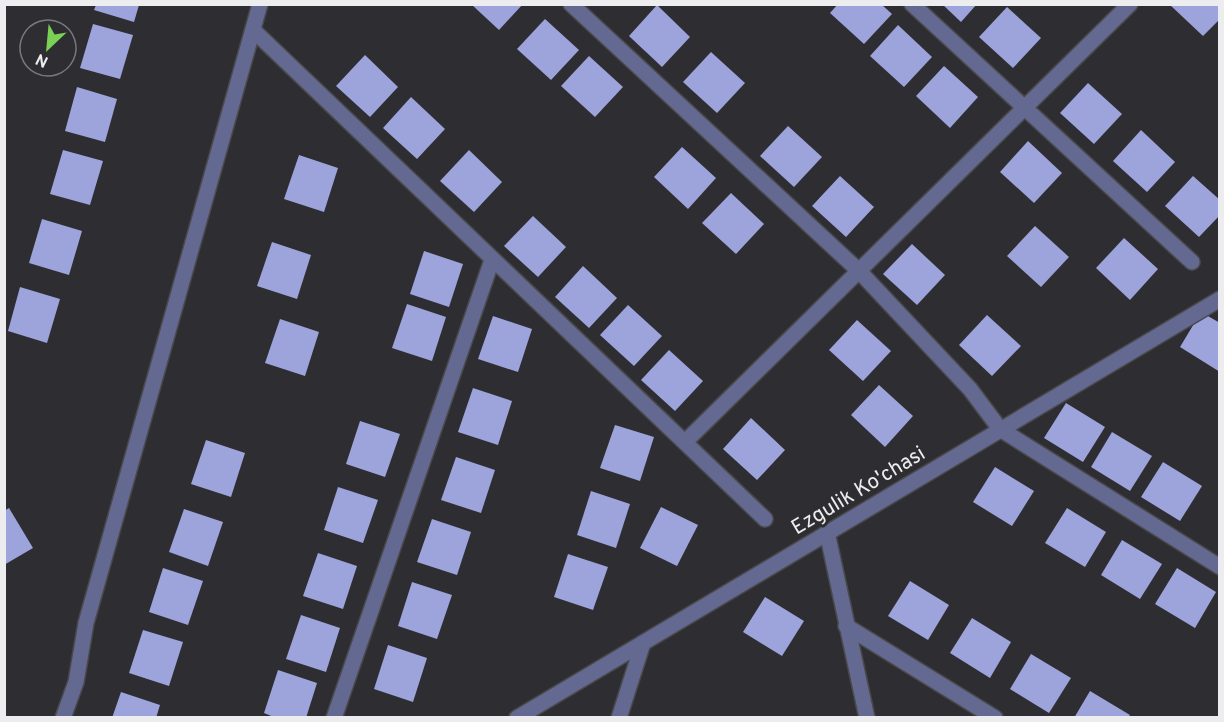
<svg xmlns="http://www.w3.org/2000/svg" width="1224" height="722" font-family="Overpass,sans-serif">
  <rect width="100%" height="100%" fill="#2e2e32"/>
  <g fill="#9ca4db">
    <path d="M471 4H523L499 30Z"/>
    <path d="M838 4H881L892 14 864 44 830 13Z"/>
    <path d="M942 4H977L961 22Z"/>
    <path d="M1169 4H1220V19L1203 36Z"/>
    <path d="M96 5H139L134 22 94 10Z"/>
    <path d="M657 5 690 37 662 67 629 36Z"/>
    <path d="M1007 7 1041 38 1013 68 979 37Z"/>
    <path d="M545 19 579 50 551 80 517 49Z"/>
    <path d="M93 24 133 35 120 79 80 68Z"/>
    <path d="M898 25 932 57 904 87 870 56Z"/>
    <path d="M711 52 745 83 717 113 683 82Z"/>
    <path d="M365 55 398 87 370 117 336 86Z"/>
    <path d="M589 56 623 87 595 117 561 86Z"/>
    <path d="M944 66 978 97 950 128 916 96Z"/>
    <path d="M1088 83 1122 114 1094 144 1060 113Z"/>
    <path d="M77 87 117 99 105 142 65 131Z"/>
    <path d="M411 97 445 129 417 159 383 128Z"/>
    <path d="M788 126 822 157 794 187 760 156Z"/>
    <path d="M1141 130 1175 162 1147 192 1113 161Z"/>
    <path d="M1028 141 1062 173 1034 203 1000 172Z"/>
    <path d="M682 147 716 178 688 209 654 177Z"/>
    <path d="M63 150 103 161 90 205 50 194Z"/>
    <path d="M469 150 502 182 474 212 440 181Z"/>
    <path d="M299 155 338 168 324 212 284 199Z"/>
    <path d="M840 176 874 207 846 237 812 206Z"/>
    <path d="M1193 176 1220 200V215L1199 237 1165 206Z"/>
    <path d="M731 193 764 224 736 254 702 223Z"/>
    <path d="M533 216 566 247 538 277 504 246Z"/>
    <path d="M42 219 82 231 69 275 29 263Z"/>
    <path d="M1035 226 1069 257 1041 287 1007 256Z"/>
    <path d="M1124 238 1158 269 1130 300 1096 268Z"/>
    <path d="M272 242 311 255 297 299 257 286Z"/>
    <path d="M912 244 945 275 917 305 883 274Z"/>
    <path d="M424 251 463 264 449 307 410 294Z"/>
    <path d="M583 266 617 298 589 328 555 297Z"/>
    <path d="M20 287 60 299 47 343 8 331Z"/>
    <path d="M407 304 446 317 432 361 392 348Z"/>
    <path d="M628 305 662 336 634 366 600 335Z"/>
    <path d="M1201 312 1220 323V372L1180 347Z"/>
    <path d="M987 315 1021 346 992 376 959 345Z"/>
    <path d="M493 316 532 329 518 372 478 359Z"/>
    <path d="M280 319 319 332 305 376 265 363Z"/>
    <path d="M857 320 891 351 863 381 829 350Z"/>
    <path d="M669 350 703 381 675 411 641 380Z"/>
    <path d="M879 385 913 416 885 447 851 415Z"/>
    <path d="M473 388 512 401 498 445 458 432Z"/>
    <path d="M1066 403 1105 427 1083 462 1044 438Z"/>
    <path d="M751 418 785 450 757 480 723 449Z"/>
    <path d="M360 421 400 434 385 477 346 464Z"/>
    <path d="M615 425 654 437 640 481 600 468Z"/>
    <path d="M1112 432 1152 456 1130 491 1091 467Z"/>
    <path d="M206 440 245 453 231 497 191 484Z"/>
    <path d="M456 457 495 470 481 513 441 500Z"/>
    <path d="M1163 462 1202 486 1180 521 1141 497Z"/>
    <path d="M995 467 1034 491 1012 526 973 502Z"/>
    <path d="M338 487 378 500 363 543 324 530Z"/>
    <path d="M591 491 630 504 616 548 577 535Z"/>
    <path d="M661 507 698 525 677 566 640 548Z"/>
    <path d="M9 508 33 548 4 565V511Z"/>
    <path d="M1067 508 1106 532 1085 567 1045 543Z"/>
    <path d="M184 509 223 522 208 566 169 552Z"/>
    <path d="M432 519 471 532 457 575 417 562Z"/>
    <path d="M1122 540 1162 564 1140 599 1101 575Z"/>
    <path d="M318 553 357 566 343 609 303 596Z"/>
    <path d="M568 554 608 567 593 610 554 597Z"/>
    <path d="M163 568 203 581 188 625 149 612Z"/>
    <path d="M1177 568 1216 592 1195 628 1155 604Z"/>
    <path d="M910 581 949 605 928 640 888 616Z"/>
    <path d="M412 582 452 595 437 639 398 626Z"/>
    <path d="M765 597 804 621 782 656 743 632Z"/>
    <path d="M301 615 340 628 326 672 286 659Z"/>
    <path d="M972 618 1011 642 990 678 950 653Z"/>
    <path d="M143 630 183 642 169 686 129 673Z"/>
    <path d="M388 645 427 658 413 702 374 689Z"/>
    <path d="M1031 654 1071 678 1049 713 1010 689Z"/>
    <path d="M278 670 317 683 306 718H276L264 713Z"/>
    <path d="M1090 691 1130 715 1128 718H1074Z"/>
    <path d="M121 692 160 705 156 718H112Z"/>
  </g>
  <g fill="none" stroke-linecap="round" stroke-linejoin="round">
    <g stroke="#49494c" stroke-width="18">
      <g id="minor">
        <path d="M571 4 859 271 970 389 1000 429 1220 567"/>
        <path d="M912 4 1192 262"/>
        <path d="M253 30 765 519"/>
        <path d="M685 442 1130 4"/>
        <path d="M827 532 867 718"/>
        <path d="M846 626 995 718"/>
        <path d="M63 718 76 682 86 623 260 4"/>
        <path d="M334 718 492 260"/>
        <path d="M517 718 1220 299"/>
        <path d="M619 718 643 643"/>
      </g>
    </g>
    <use href="#minor" stroke="#646991" stroke-width="15"/>
  </g>
  <g text-anchor="middle" stroke-width="6" stroke-linejoin="round" paint-order="stroke">
    <g font-size="21" fill="#ededef" stroke="#2e2e32">
      <text transform="translate(858 490) rotate(-31)" y="7">Ezgulik Ko'chasi</text>
    </g>
  </g>
  <rect width="1224" height="722" fill="none" stroke="#ededef" stroke-width="12"/>
  <g transform="translate(48 48) rotate(206)"><circle r="28" fill="#2e2e32" stroke="#7a7a7e" stroke-width="1.5"/>
  <path d="M0-4.5L10 22L0 15L-10 22Z" fill="#7ad156"/>
  <text y="-9" font-size="16" font-weight="bold" text-anchor="middle" fill="#ededef">N</text>
  </g>
</svg>
